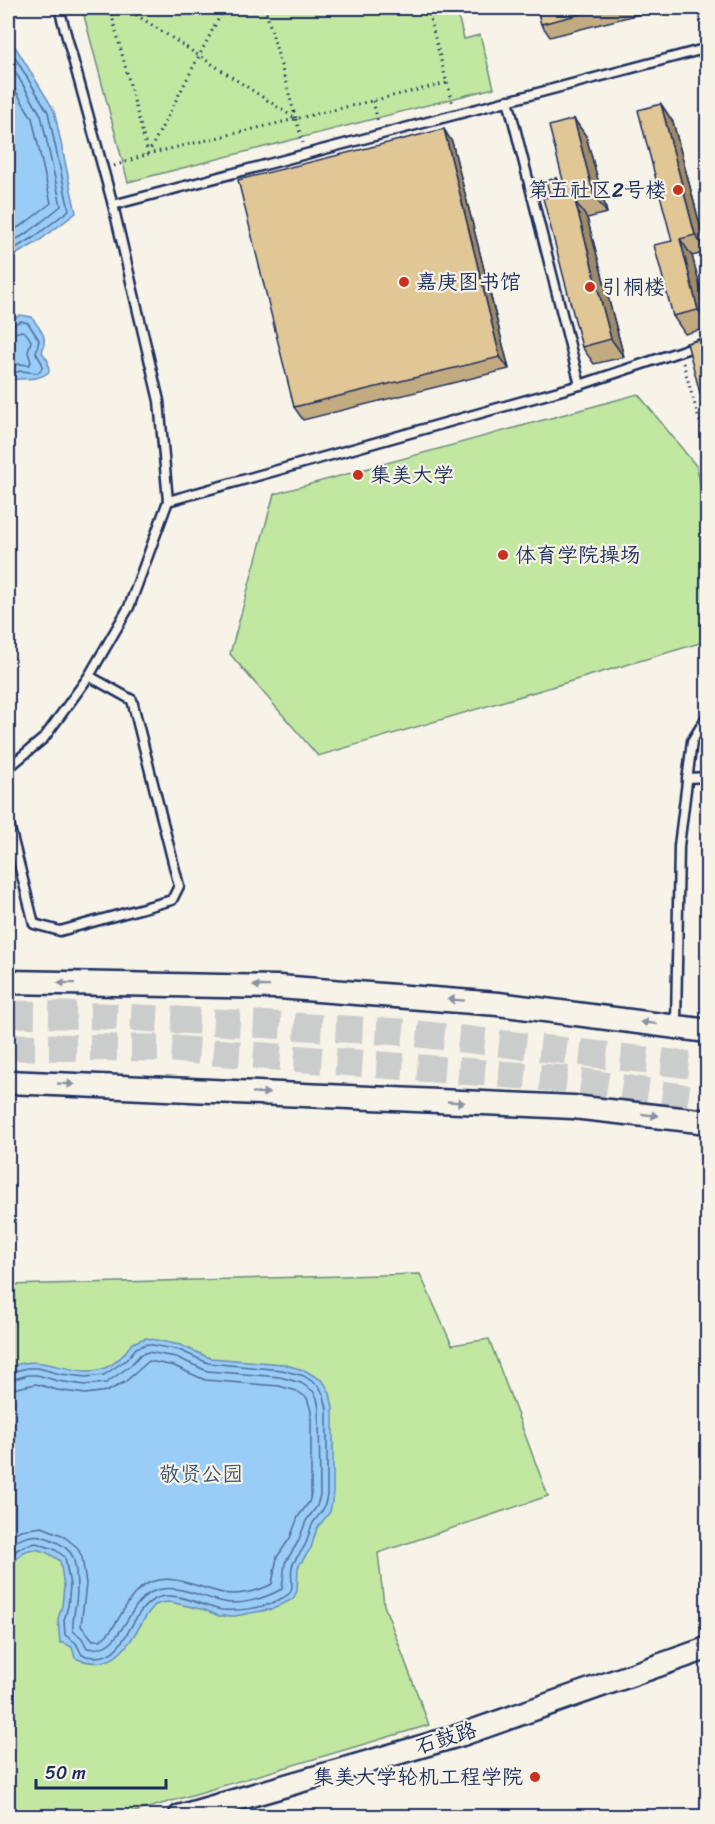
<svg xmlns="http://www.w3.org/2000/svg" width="715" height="1824" font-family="Sriracha,'LXGW WenKai TC',sans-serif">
  <rect width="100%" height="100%" fill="#f7f3e8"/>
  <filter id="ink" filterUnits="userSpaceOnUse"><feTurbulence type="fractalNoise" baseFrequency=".0167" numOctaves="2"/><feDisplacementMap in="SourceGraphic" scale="12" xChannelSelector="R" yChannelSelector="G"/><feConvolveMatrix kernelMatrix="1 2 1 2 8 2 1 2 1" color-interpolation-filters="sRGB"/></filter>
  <g filter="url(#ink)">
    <g fill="#c1e7a1" stroke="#6e8b80" stroke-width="1.5">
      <path d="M82 8H456L464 39 480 35 494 88 128 182Z"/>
      <path d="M638 394 697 467 707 519V641L318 756 230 654 274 494Z"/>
      <path d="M420 1274 452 1345 489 1339 548 1496 378 1553 384 1605 429 1725 121 1816H8V1285Z"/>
    </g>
    <g fill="#99ccf6" stroke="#678db9" stroke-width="1.5">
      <path d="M8 38H10L54 110 76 213 36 243 8 259Z"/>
      <path d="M20 315 32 317C41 333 48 333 42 352L48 361 49 372C35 383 24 376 8 381V322Z"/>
      <path d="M146 1338 180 1345 210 1358 283 1364 306 1371 323 1381 330 1393 333 1408V1496L330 1512 317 1528 311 1548 298 1567 297 1591 293 1599 273 1609 235 1616H219L205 1610 170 1602 161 1603 155 1605 149 1612C129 1641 118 1675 75 1658L72 1647 64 1643H60L58 1619 62 1606 64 1586 60 1561C50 1553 32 1543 20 1555 15 1560 15 1564 8 1569V1369C32 1353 60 1370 86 1371 101 1372 114 1365 124 1354 127 1350 129 1346 133 1343 137 1341 142 1339 146 1338Z"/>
    </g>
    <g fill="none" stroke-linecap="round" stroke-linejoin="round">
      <g stroke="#4d6e9b" stroke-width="1.5">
        <path d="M8 46 48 112 69 210 33 238 8 252"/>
        <path d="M8 60 41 115 61 206 29 232 8 244"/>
        <path d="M8 78 32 118 51 203 24 224 8 233"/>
        <path d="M8 327 21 321 28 323 39 340 36 353 42 363V368L38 373 21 371 8 374"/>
        <path d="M8 334C21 334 22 324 31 341L28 352 31 362 29 365 19 364 8 367"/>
        <path d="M8 1373 27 1368H38L60 1374 86 1377 104 1375 126 1360 136 1348 147 1344 179 1350 208 1363 282 1370 304 1376 319 1386 324 1396 327 1409V1495C324 1512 322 1510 313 1523 309 1530 309 1538 305 1545 302 1552 296 1557 293 1564 289 1572 294 1583 291 1591 289 1596 280 1599 276 1601 261 1609 238 1611 222 1610 203 1607 174 1589 155 1599 125 1614 129 1668 82 1655L76 1643 65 1635 64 1620 68 1606 70 1586 65 1557 54 1549 36 1543 24 1546 17 1550 8 1562"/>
        <path d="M8 1381 28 1375H37L58 1381 85 1385 106 1383 130 1366 140 1355 148 1352 176 1357 207 1371 280 1377 301 1383 313 1391 317 1398 319 1409 320 1495 317 1506 306 1521 298 1542 285 1563 282 1589C265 1598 240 1607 220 1601 201 1597 177 1584 157 1590 125 1599 125 1655 87 1648L82 1638 73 1631C72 1622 74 1616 75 1608 78 1595 78 1562 70 1552 63 1544 51 1539 41 1536 30 1534 14 1540 8 1549"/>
        <path d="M8 1390 36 1384 57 1390 85 1394 108 1391 125 1382 149 1361 174 1366 205 1380 279 1386 297 1391 307 1398 311 1411V1494L309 1502 298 1517 290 1538 277 1557 272 1584C259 1591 238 1596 223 1593 201 1589 174 1573 151 1582 124 1593 121 1628 100 1640H93L81 1626 86 1584 82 1557 77 1547 62 1535 42 1527 21 1530 8 1536"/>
      </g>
      <g stroke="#cbcccc" stroke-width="27" stroke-dasharray="27 14" stroke-linecap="butt">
        <path d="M8 1014 104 1016 401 1032 708 1067"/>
        <path d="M8 1047 160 1048 565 1079 708 1101"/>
      </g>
      <g stroke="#1b2f5e" stroke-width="13">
        <g id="service">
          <path d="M508 100 580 385"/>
          <path d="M113 205 708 48"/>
          <path d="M168 501 580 385 708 342"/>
          <path d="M8 768 44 738 89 676 129 607 168 501 159 401 113 205 59 8"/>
          <path d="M687 778 708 777"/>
          <path d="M8 820 34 924 60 931 172 900 179 886 132 700 89 676"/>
          <path d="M676 1024 679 846 692 741 708 715"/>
        </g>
      </g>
      <g stroke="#1b2f5e" stroke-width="26">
        <path id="tertiary" d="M180 1816 461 1735 708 1648"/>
      </g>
      <g stroke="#1b2f5e" stroke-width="27">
        <g id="secondary">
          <path d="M8 982 279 987 498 1004 708 1031"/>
          <path d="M8 1082 573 1107 708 1122"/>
        </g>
      </g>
      <g stroke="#1b2f5e" stroke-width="3" stroke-dasharray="1.5 4.5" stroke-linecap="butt">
        <path d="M110 8 148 154 447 83 427 8"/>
        <path d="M126 8 296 119 265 8"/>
        <path d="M447 83 453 104"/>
        <path d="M373 101 378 122"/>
        <path d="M296 119 303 143"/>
        <path d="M114 166 148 154 224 8"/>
        <path d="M683 363 708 451"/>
      </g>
      <use href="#service" stroke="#f7f3e8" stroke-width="8"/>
      <use href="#tertiary" stroke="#f7f3e8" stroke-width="21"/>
      <use href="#secondary" stroke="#f7f3e8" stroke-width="22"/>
    </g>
    <g fill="#c2aa81" stroke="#1b2f5e" stroke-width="1.5">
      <path d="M537 8H663L550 37 541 24Z"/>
      <path d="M661 104 673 122 707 252 692 256 708 316V328L685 334 673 316 672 241Z"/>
      <path d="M574 119 586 136 607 213 587 218 624 357 594 364 582 347 550 196 556 178 565 192H566Z"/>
      <path d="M452 142 509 369 303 420 294 407Z"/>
    </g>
    <g fill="#9e8b69" stroke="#1b2f5e" stroke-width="1.5">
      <path d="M661 104 673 122 707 252 695 235Z"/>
      <path d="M574 119 586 136 607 213 594 196Z"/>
      <path d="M444 129 452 142 509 369 500 357Z"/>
      <path d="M556 178 568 196 560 193Z"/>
      <path d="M575 201 587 218 624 357 611 339Z"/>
      <path d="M680 239 692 256 708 316V323L698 310Z"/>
    </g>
    <g fill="#e1c696" stroke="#1b2f5e" stroke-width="1.5">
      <path d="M537 8H605L541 24Z"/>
      <path d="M661 104 695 235 680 239 698 310 673 316 654 245 672 241 638 110Z"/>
      <path d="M574 119 594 196 575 201 611 339 582 347 543 198 550 196 546 181 556 178 560 193 566 192 549 126Z"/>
      <path d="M444 129 500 357 294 407 238 180Z"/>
      <path d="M708 338V424L687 343Z"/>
    </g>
    <defs><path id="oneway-solid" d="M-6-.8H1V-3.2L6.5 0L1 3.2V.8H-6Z" transform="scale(1.5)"/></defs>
    <g fill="#8991a3">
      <use href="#oneway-solid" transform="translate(66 983) rotate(-179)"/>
      <use href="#oneway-solid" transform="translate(261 986) rotate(-179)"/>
      <use href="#oneway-solid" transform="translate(456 1000) rotate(-176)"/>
      <use href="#oneway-solid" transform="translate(649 1023) rotate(-173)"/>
      <use href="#oneway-solid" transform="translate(66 1084) rotate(3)"/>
      <use href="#oneway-solid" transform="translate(261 1093) rotate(3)"/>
      <use href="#oneway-solid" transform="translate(456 1102) rotate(3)"/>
      <use href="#oneway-solid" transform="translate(650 1115) rotate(6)"/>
    </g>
  </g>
  <g fill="#c8321e" stroke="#f7f3e8" stroke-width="2">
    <circle cx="678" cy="190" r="6"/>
    <circle cx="404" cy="282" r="6"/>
    <circle cx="590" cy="287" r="6"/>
    <circle cx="358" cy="475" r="6"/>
    <circle cx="503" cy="555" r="6"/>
    <circle cx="535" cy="1777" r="6"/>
  </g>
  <g text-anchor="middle" stroke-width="4.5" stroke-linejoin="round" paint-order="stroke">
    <g font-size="21" fill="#1b2f5e" stroke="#f7f3e8" text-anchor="start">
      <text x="666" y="197" text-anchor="end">第五社区2号楼</text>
      <text x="416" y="289">嘉庚图书馆</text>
      <text x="602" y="294">引桐楼</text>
      <text x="370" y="482">集美大学</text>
      <text x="515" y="562">体育学院操场</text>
      <text x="523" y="1784" text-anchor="end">集美大学轮机工程学院</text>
    </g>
    <g font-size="21" fill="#3c546b" stroke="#f7f3e8">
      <text x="201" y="1481">敬贤公园</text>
    </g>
    <g font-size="21" fill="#1b2f5e" stroke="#f7f3e8">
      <text transform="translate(446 1738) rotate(-17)" y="7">石鼓路</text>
    </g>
  </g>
  <rect width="715" height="1824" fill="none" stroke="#f7f3e8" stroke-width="30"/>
  <rect x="15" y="15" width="685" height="1794" fill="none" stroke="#1b2f5e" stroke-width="2" filter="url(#ink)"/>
  <path d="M36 1779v9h130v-9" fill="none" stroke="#1b2f5e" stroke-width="3"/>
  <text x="45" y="1779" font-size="18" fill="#1b2f5e" stroke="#f7f3e8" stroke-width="4.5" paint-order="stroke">50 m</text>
</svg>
